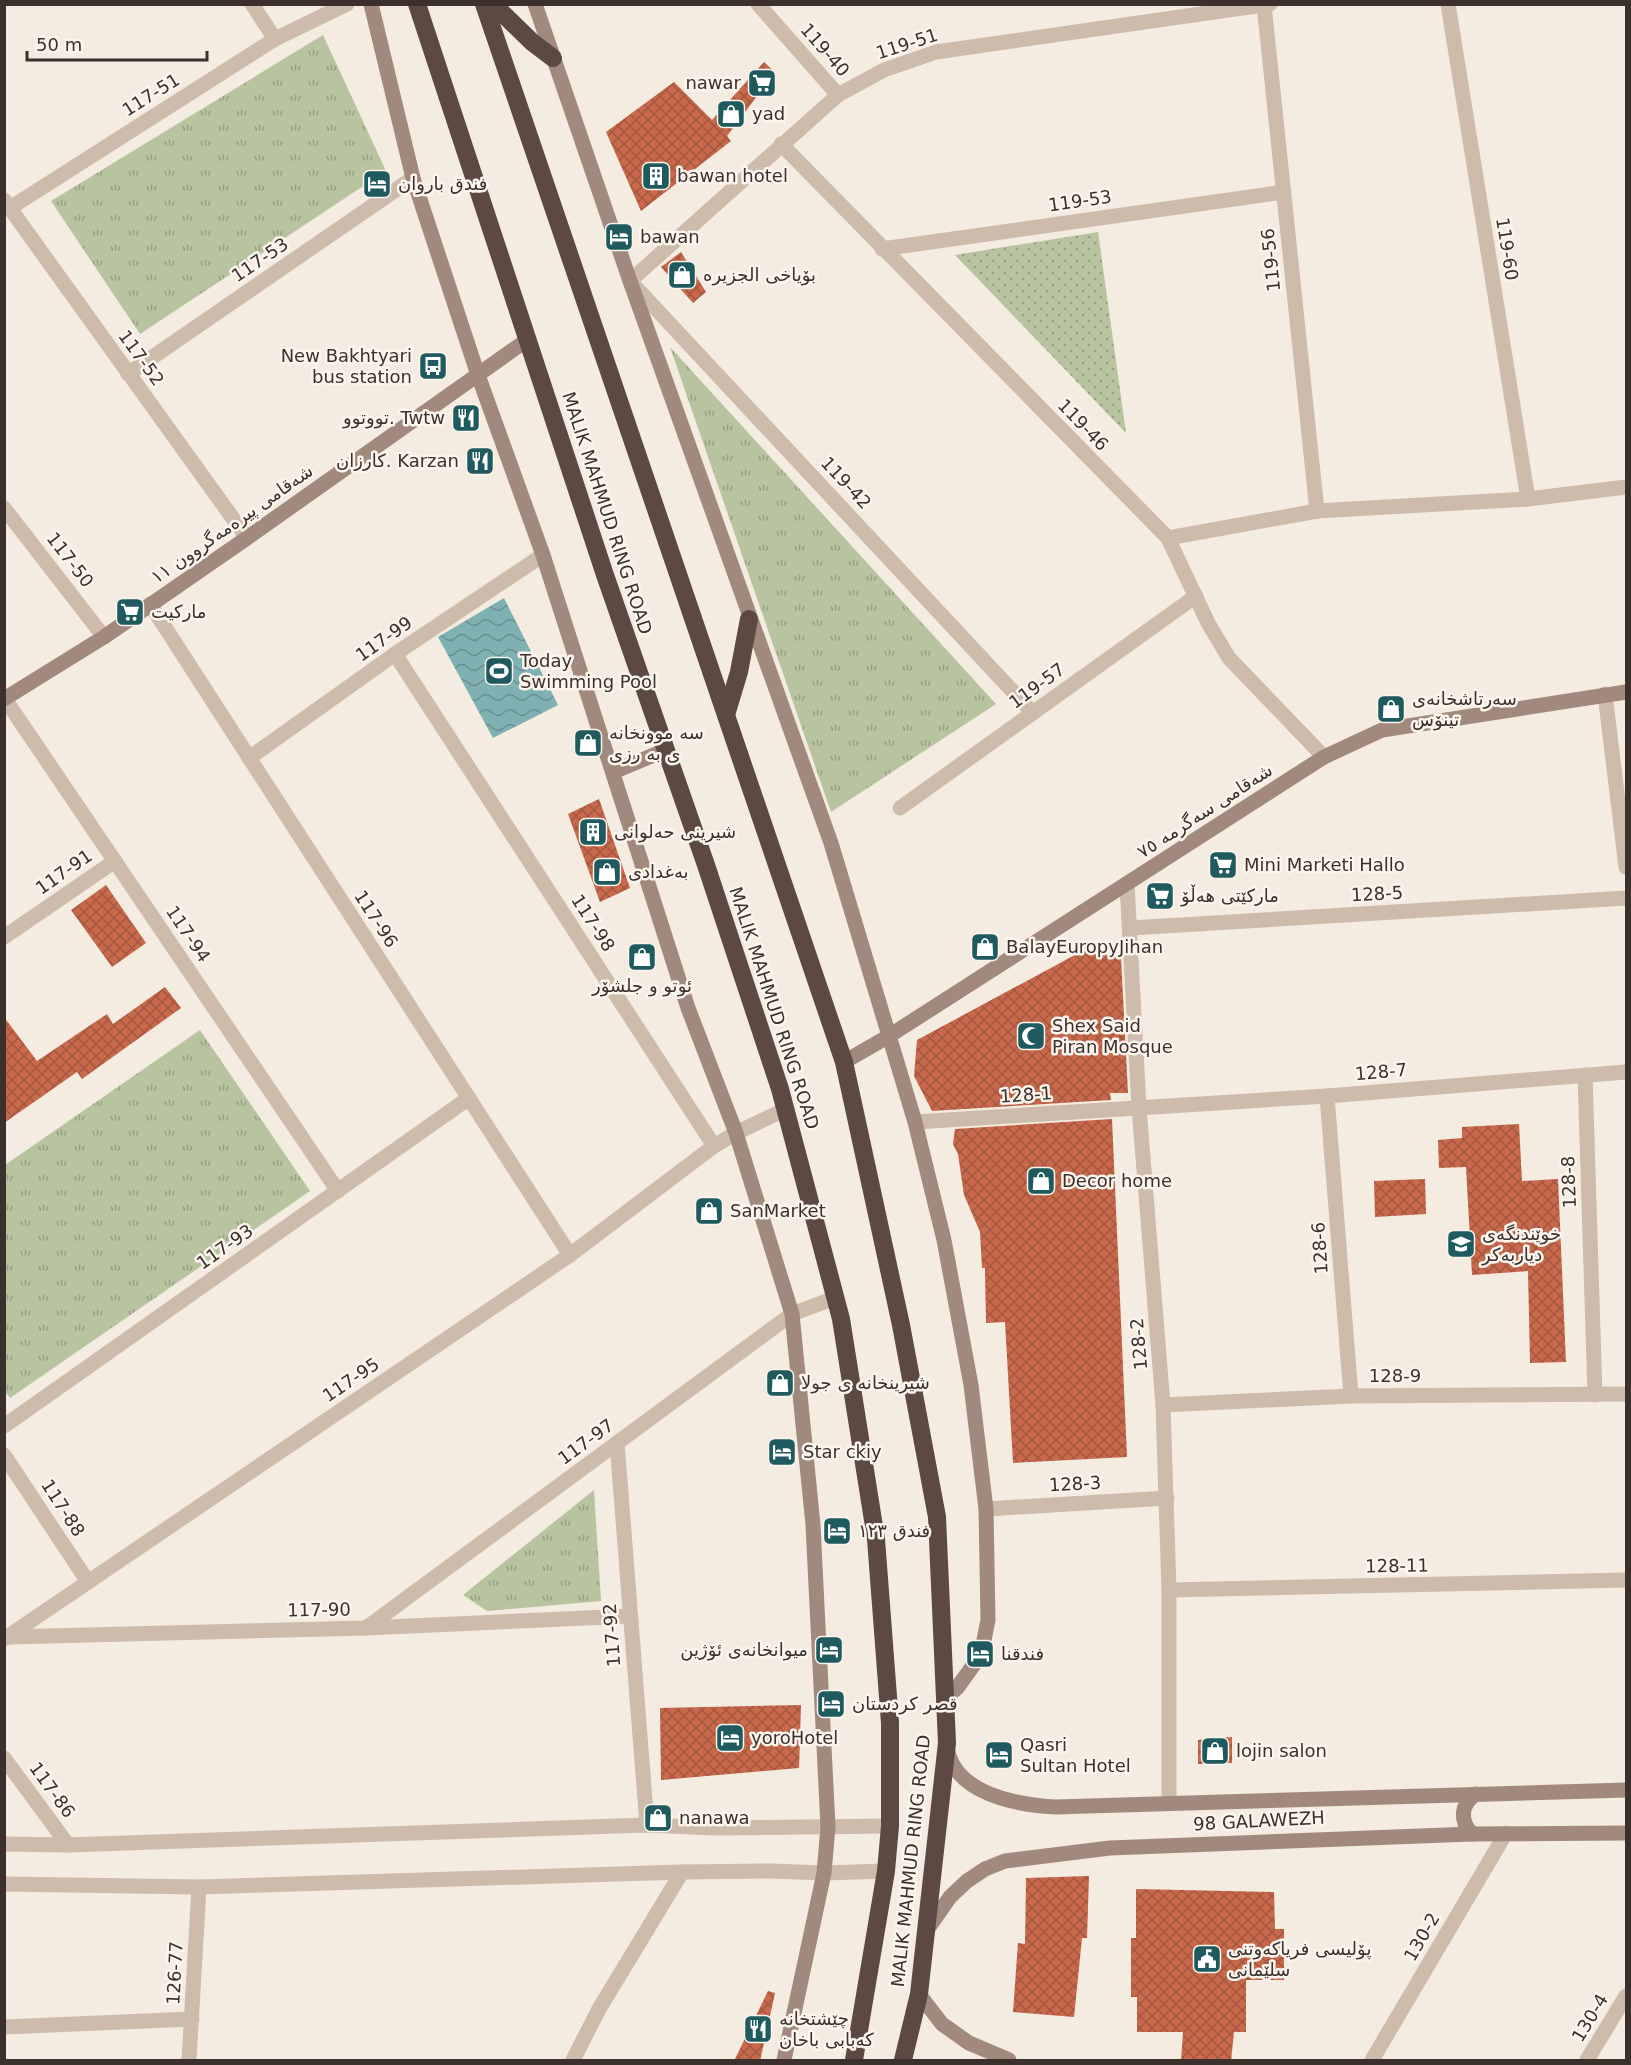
<svg xmlns="http://www.w3.org/2000/svg" width="1631" height="2065" font-family="'DejaVu Sans','Noto Naskh Arabic',sans-serif">
  <defs>
    <pattern id="grass-dots" width="8" height="8" patternUnits="userSpaceOnUse" patternTransform="scale(1.5)"><rect width="8" height="8" fill="#b8c4a0"/><path d="M2 2h.1M6 6h.1" fill="none" stroke="#97a083" stroke-width="1.8" stroke-linecap="round"/></pattern>
    <pattern id="park-tufts" width="24" height="20" patternUnits="userSpaceOnUse" patternTransform="scale(1.5)"><rect width="24" height="20" fill="#b8c4a0"/><path d="M3 7l-1-3M5 7V3M7 7l1-3M15 17l-1-3M17 17v-4M19 17l1-3" fill="none" stroke="#97a083"/></pattern>
    <pattern id="water-waves" width="16" height="10" patternUnits="userSpaceOnUse" patternTransform="scale(1.5)"><rect width="16" height="10" fill="#7fb0b2"/><path d="M0 5q4-4 8 0t8 0" fill="none" stroke="#699091"/></pattern>
    <pattern id="building-cross-hatch" width="8" height="8" patternUnits="userSpaceOnUse" patternTransform="scale(1.5)"><rect width="8" height="8" fill="#c8694b"/><path d="M0 0l8 8M0 8l8-8" fill="none" stroke="#a4573f"/></pattern>
  </defs>
  <rect width="100%" height="100%" fill="#f4ebe1"/>
  <path fill="url(#grass-dots)" d="M1098 232 1126 433 955 255Z"/>
  <g fill="url(#park-tufts)">
    <path d="M323 35 386 171 140 334 51 201Z"/>
    <path d="M670 347 996 704 831 812Z"/>
    <path d="M200 1030 310 1191 10 1398 4 1390 5 1165Z"/>
    <path d="M594 1490 601 1601 487 1611 463 1595Z"/>
  </g>
  <path fill="url(#water-waves)" d="M504 598 558 705 493 738 438 637Z"/>
  <g fill="url(#building-cross-hatch)">
    <path d="M764 62 775 72 727 136 731 141 641 211 606 132 674 82 712 120Z"/>
    <path d="M681 252 706 292 693 303 661 267Z"/>
    <path d="M599 799 630 888 600 902 568 814Z"/>
    <path d="M106 885 146 943 112 967 71 910Z"/>
    <path d="M1086 949 1121 958 1128 1093H1110L1111 1100 932 1111 914 1076 917 1040Z"/>
    <path d="M165 987 181 1008 82 1079 77 1072 4 1123V1017L37 1061 107 1014 113 1024Z"/>
    <path d="M1112 1119 1127 1457 1013 1463 1005 1322 986 1323 985 1268H982L980 1232 964 1195 958 1154 953 1144 955 1129Z"/>
    <path d="M1519 1124 1522 1181 1558 1179 1566 1362 1530 1363 1528 1271 1472 1275 1466 1167 1439 1168 1438 1140 1462 1138V1127Z"/>
    <path d="M1425 1179 1426 1214 1375 1217 1374 1181Z"/>
    <path d="M801 1705 799 1768 661 1780 660 1708Z"/>
    <path d="M1232 1737V1763L1198 1764V1740Z"/>
    <path d="M1089 1876 1087 1938H1082L1074 2017 1013 2012 1018 1943 1025 1944 1026 1878Z"/>
    <path d="M1136 1889 1274 1892 1275 1929H1284V1980H1246V2032H1234L1231 2061H1181L1183 2032H1137V1997H1131V1938H1136Z"/>
    <path d="M768 1991 775 1993 760 2061H734Z"/>
  </g>
  <g fill="none" stroke-linecap="round" stroke-linejoin="round">
    <g stroke="#cdbbac" stroke-width="15">
      <path d="M252 4 275 39"/>
      <path d="M758 4 838 95"/>
      <path d="M1448 4 1528 499"/>
      <path d="M1264 5 1317 511"/>
      <path d="M781 144 1168 538 1208 623 1229 658 1324 757"/>
      <path d="M4 200 247 538"/>
      <path d="M10 208 275 39 347 4"/>
      <path d="M882 249 1284 192"/>
      <path d="M128 374 413 178"/>
      <path d="M4 508 104 637"/>
      <path d="M1168 538 1317 511 1528 499 1626 487"/>
      <path d="M150 604 570 1255"/>
      <path d="M395 654 714 1146"/>
      <path d="M1605 694 1626 867"/>
      <path d="M5 699 338 1191"/>
      <path d="M1033 713 630 281 838 95 884 70 936 52 1270 4"/>
      <path d="M249 758 395 654 543 555"/>
      <path d="M900 808 1196 596"/>
      <path d="M1127 884 1139 1108 1163 1405 1169 1590V1803"/>
      <path d="M1130 928 1626 898"/>
      <path d="M4 937 115 861"/>
      <path d="M1585 1075 1595 1395"/>
      <path d="M1327 1096 1351 1396"/>
      <path d="M915 1122 1327 1096 1626 1072"/>
      <path d="M1163 1405 1351 1396 1626 1394"/>
      <path d="M4 1426 469 1098"/>
      <path d="M617 1443 647 1825"/>
      <path d="M4 1455 88 1582"/>
      <path d="M986 1509 1167 1498"/>
      <path d="M1169 1590 1626 1580"/>
      <path d="M366 1628 792 1314 835 1298"/>
      <path d="M8 1637 366 1628 630 1616"/>
      <path d="M4 1639 570 1255 714 1146 736 1133 786 1109"/>
      <path d="M4 1758 68 1845"/>
      <path d="M4 1844 68 1845 647 1825 713 1828 890 1826"/>
      <path d="M4 1884 199 1887 682 1872 771 1871 824 1873 886 1871"/>
      <path d="M4 2027 192 2019"/>
      <path d="M189 2060 199 1887"/>
      <path d="M573 2060 599 2009 682 1872"/>
      <path d="M1372 2060 1506 1833"/>
      <path d="M1587 2060 1626 1996"/>
    </g>
    <g stroke="#a18a7d" stroke-width="15">
      <path d="M371 4 413 178 478 375 543 555 688 1008 736 1133 792 1314 813 1525 828 1827 824 1873 784 2060"/>
      <path d="M535 4 630 281 831 843 915 1122 944 1240 971 1385 986 1509 988 1620 982 1650 975 1663 957 1688 945 1699"/>
      <path d="M4 699 104 637 247 538 527 340"/>
      <path d="M613 772 666 750"/>
      <path d="M844 1062 889 1036 1324 757 1382 730 1626 692"/>
      <path d="M947 1747C954 1794 1017 1805 1055 1807L1626 1790"/>
      <path d="M1472 1834C1459 1820 1461 1804 1476 1794"/>
      <path d="M927 1930 950 1897 967 1881 985 1869 1005 1861 1110 1848 1472 1834 1626 1833"/>
      <path d="M919 1994 942 2024 969 2043 1009 2060"/>
    </g>
    <g stroke="#5c4a42" stroke-width="18">
      <path d="M417 4 605 575 706 865 780 1089 841 1319 876 1539 890 1723V1826L886 1871 854 2060"/>
      <path d="M484 4 844 1062 901 1325 937 1517 947 1743 919 1994 903 2060"/>
      <path d="M493 4 532 42 553 58"/>
      <path d="M726 715 739 672 749 619"/>
    </g>
  </g>
  <defs>
    <g id="supermarket-square" transform="scale(1.5)"><rect x="-9" y="-9" width="18" height="18" rx="4" fill="#1f5a5e" stroke="#fbf5ee"/><path d="M-6-5.5h2.5l.6 2H6L4.5 2H-2.5L-4.4-4H-6ZM-1.5 3.2a1.3 1.3 0 1 0 .1 0ZM3 3.2a1.3 1.3 0 1 0 .1 0Z" fill="#fff"/></g>
    <g id="shop-square" transform="scale(1.5)"><rect x="-9" y="-9" width="18" height="18" rx="4" fill="#1f5a5e" stroke="#fbf5ee"/><path d="M-5-2.5h2.3a2.7 3.5 0 0 1 5.4 0H5L5.5 6h-11ZM-1.5-2.5h3a1.5 2.3 0 0 0-3 0Z" fill="#fff"/></g>
    <g id="building-square" transform="scale(1.5)"><rect x="-9" y="-9" width="18" height="18" rx="4" fill="#1f5a5e" stroke="#fbf5ee"/><path d="M-4-6H4V6H1V3H-1V6H-4ZM-2.5-4.3h1.7v1.8h-1.7ZM.8-4.3h1.7v1.8H.8ZM-2.5-1h1.7V.8h-1.7ZM.8-1h1.7V.8H.8Z" fill="#fff"/></g>
    <g id="hotel-square" transform="scale(1.5)"><rect x="-9" y="-9" width="18" height="18" rx="4" fill="#1f5a5e" stroke="#fbf5ee"/><path d="M-6-4.5h1.5V1H6V5H4.5V3h-9V5H-6ZM-4 0a1.8 1.8 0 1 1 3.6 0ZM.5 0V-2.5h3Q6-2.5 6 0Z" fill="#fff"/></g>
    <g id="bus-square" transform="scale(1.5)"><rect x="-9" y="-9" width="18" height="18" rx="4" fill="#1f5a5e" stroke="#fbf5ee"/><path d="M-5-6H5V4H4V6H2V4H-2V6H-4V4H-5ZM-3.5-4V0h7V-4ZM-3.5 1.2v1.5H-2V1.2ZM2 1.2v1.5H3.5V1.2Z" fill="#fff"/></g>
    <g id="restaurant-square" transform="scale(1.5)"><rect x="-9" y="-9" width="18" height="18" rx="4" fill="#1f5a5e" stroke="#fbf5ee"/><path d="M-5-6h1v4h1v-4h1v4h1v-4h1v5L-1.5 .5V6h-2V.5L-5-1ZM5-6V6H3V1.5H1.5Q1.5-4 5-6Z" fill="#fff"/></g>
    <g id="stadium-square" transform="scale(1.5)"><rect x="-9" y="-9" width="18" height="18" rx="4" fill="#1f5a5e" stroke="#fbf5ee"/><path d="M0-5a6.5 5 0 1 0 0 10a6.5 5 0 1 0 0-10ZM-3.5-1.8h7v3.6h-7Z" fill="#fff"/></g>
    <g id="mosque-square" transform="scale(1.5)"><rect x="-9" y="-9" width="18" height="18" rx="4" fill="#1f5a5e" stroke="#fbf5ee"/><path d="M3.5-4.9A6 6 0 1 0 3.5 4.9A5 5 0 1 1 3.5-4.9Z" fill="#fff"/></g>
    <g id="school-square" transform="scale(1.5)"><rect x="-9" y="-9" width="18" height="18" rx="4" fill="#1f5a5e" stroke="#fbf5ee"/><path d="M0-5L7-2L0 1L-7-2ZM-4 1L0 2.5L4 1V4Q0 6-4 4Z" fill="#fff"/></g>
    <g id="civic-square" transform="scale(1.5)"><rect x="-9" y="-9" width="18" height="18" rx="4" fill="#1f5a5e" stroke="#fbf5ee"/><path d="M-.6-6.5H3V-4.5H.6V-3L4-1V1h2V6H-6V1h2V-1L-.6-3ZM-1.2 2.5V6h2.4V2.5Z" fill="#fff"/></g>
  </defs>
  <g fill-rule="evenodd">
    <use href="#supermarket-square" x="762" y="83"/>
    <use href="#shop-square" x="731" y="114"/>
    <use href="#building-square" x="656" y="176"/>
    <use href="#hotel-square" x="377" y="184"/>
    <use href="#hotel-square" x="619" y="237"/>
    <use href="#shop-square" x="682" y="275"/>
    <use href="#bus-square" x="433" y="366"/>
    <use href="#restaurant-square" x="466" y="418"/>
    <use href="#restaurant-square" x="480" y="461"/>
    <use href="#supermarket-square" x="130" y="612"/>
    <use href="#stadium-square" x="499" y="671"/>
    <use href="#shop-square" x="1391" y="709"/>
    <use href="#shop-square" x="588" y="743"/>
    <use href="#building-square" x="593" y="832"/>
    <use href="#supermarket-square" x="1223" y="865"/>
    <use href="#shop-square" x="607" y="872"/>
    <use href="#supermarket-square" x="1160" y="896"/>
    <use href="#shop-square" x="985" y="947"/>
    <use href="#shop-square" x="642" y="957"/>
    <use href="#mosque-square" x="1031" y="1036"/>
    <use href="#shop-square" x="1041" y="1181"/>
    <use href="#shop-square" x="709" y="1211"/>
    <use href="#school-square" x="1461" y="1244"/>
    <use href="#shop-square" x="780" y="1383"/>
    <use href="#hotel-square" x="782" y="1452"/>
    <use href="#hotel-square" x="837" y="1531"/>
    <use href="#hotel-square" x="829" y="1650"/>
    <use href="#hotel-square" x="980" y="1654"/>
    <use href="#hotel-square" x="831" y="1704"/>
    <use href="#hotel-square" x="730" y="1738"/>
    <use href="#shop-square" x="1215" y="1751"/>
    <use href="#hotel-square" x="999" y="1755"/>
    <use href="#shop-square" x="658" y="1818"/>
    <use href="#civic-square" x="1207" y="1959"/>
    <use href="#restaurant-square" x="758" y="2029"/>
  </g>
  <g text-anchor="middle" stroke-width="5" stroke-linejoin="round" paint-order="stroke">
    <g font-size="18" fill="#3b302b" stroke="#fbf5ee">
      <text transform="translate(907 44) rotate(-18)" y="6">119-51</text>
      <text transform="translate(825 50) rotate(49)" y="6">119-40</text>
      <text transform="translate(151 95) rotate(-32)" y="6">117-51</text>
      <text transform="translate(1080 201) rotate(-8)" y="6">119-53</text>
      <text transform="translate(1507 249) rotate(81)" y="6">119-60</text>
      <text transform="translate(260 260) rotate(-34)" y="6">117-53</text>
      <text transform="translate(1271 260) rotate(-96)" y="6">119-56</text>
      <text transform="translate(141 358) rotate(54)" y="6">117-52</text>
      <text transform="translate(1083 425) rotate(46)" y="6">119-46</text>
      <text transform="translate(846 483) rotate(47)" y="6">119-42</text>
      <text transform="translate(607 513) rotate(72)" y="6">MALIK MAHMUD RING ROAD</text>
      <text transform="translate(232 524) rotate(-35)" y="6">شەقامی پیرەمەگروون ١١</text>
      <text transform="translate(70 560) rotate(52)" y="6">117-50</text>
      <text transform="translate(384 639) rotate(-35)" y="6">117-99</text>
      <text transform="translate(1037 686) rotate(-36)" y="6">119-57</text>
      <text transform="translate(1205 811) rotate(-33)" y="6">شەقامی سەگرمە ٧٥</text>
      <text transform="translate(64 872) rotate(-35)" y="6">117-91</text>
      <text transform="translate(1377 894) rotate(-3)" y="6">128-5</text>
      <text transform="translate(376 919) rotate(57)" y="6">117-96</text>
      <text transform="translate(593 923) rotate(57)" y="6">117-98</text>
      <text transform="translate(188 934) rotate(56)" y="6">117-94</text>
      <text transform="translate(774 1008) rotate(72)" y="6">MALIK MAHMUD RING ROAD</text>
      <text transform="translate(1381 1072) rotate(-5)" y="6">128-7</text>
      <text transform="translate(1026 1095) rotate(-4)" y="6">128-1</text>
      <text transform="translate(1569 1182) rotate(-92)" y="6">128-8</text>
      <text transform="translate(225 1247) rotate(-35)" y="6">117-93</text>
      <text transform="translate(1320 1248) rotate(-94)" y="6">128-6</text>
      <text transform="translate(1139 1344) rotate(-95)" y="6">128-2</text>
      <text x="1395" y="1382">128-9</text>
      <text transform="translate(351 1380) rotate(-34)" y="6">117-95</text>
      <text transform="translate(586 1442) rotate(-36)" y="6">117-97</text>
      <text transform="translate(1075 1484) rotate(-3)" y="6">128-3</text>
      <text transform="translate(63 1508) rotate(57)" y="6">117-88</text>
      <text transform="translate(1397 1566) rotate(-1)" y="6">128-11</text>
      <text transform="translate(319 1610) rotate(-1)" y="6">117-90</text>
      <text transform="translate(612 1635) rotate(-94)" y="6">117-92</text>
      <text transform="translate(52 1790) rotate(54)" y="6">117-86</text>
      <text transform="translate(1259 1821) rotate(-3)" y="6">98 GALAWEZH</text>
      <text transform="translate(911 1861) rotate(-84)" y="6">MALIK MAHMUD RING ROAD</text>
      <text transform="translate(1422 1937) rotate(-60)" y="6">130-2</text>
      <text transform="translate(175 1973) rotate(-87)" y="6">126-77</text>
      <text transform="translate(1590 2018) rotate(-59)" y="6">130-4</text>
    </g>
    <g font-size="18" fill="#3b302b" stroke="#fbf5ee" text-anchor="start">
      <text x="741" y="89" text-anchor="end">nawar</text>
      <text x="752" y="120">yad</text>
      <text x="677" y="182">bawan hotel</text>
      <text x="398" y="190">فندق باروان</text>
      <text x="640" y="243">bawan</text>
      <text x="703" y="281">بۆیاخی الجزیرە</text>
      <text x="412" y="362" text-anchor="end">New Bakhtyari<tspan x="412" dy="21">bus station</tspan></text>
      <text x="445" y="424" text-anchor="end">تووتوو. Twtw</text>
      <text x="459" y="467" text-anchor="end">کارزان. Karzan</text>
      <text x="151" y="618">ماركيت</text>
      <text x="520" y="667">Today<tspan x="520" dy="21">Swimming Pool</tspan></text>
      <text x="1412" y="705">سەرتاشخانەی<tspan x="1412" dy="21">تینۆس</tspan></text>
      <text x="609" y="739">سه موونخانه<tspan x="609" dy="21">ی به رزی</tspan></text>
      <text x="614" y="838">شیرینی ‌حەلوانی</text>
      <text x="1244" y="871">Mini Marketi Hallo</text>
      <text x="628" y="878">بەغدادی</text>
      <text x="1181" y="902">مارکێتی هەڵۆ</text>
      <text x="1006" y="953">BalayEuropyJihan</text>
      <text x="642" y="992" text-anchor="middle">ئوتو و جلشۆر</text>
      <text x="1052" y="1032">Shex Said<tspan x="1052" dy="21">Piran Mosque</tspan></text>
      <text x="1062" y="1187">Decor home</text>
      <text x="730" y="1217">SanMarket</text>
      <text x="1482" y="1240">خوێندنگەی<tspan x="1482" dy="21">دیاربەکر</tspan></text>
      <text x="801" y="1389">شیرینخانه ی جولا</text>
      <text x="803" y="1458">Star ckiy</text>
      <text x="858" y="1537">فندق ١٢٣</text>
      <text x="808" y="1656" text-anchor="end">میوانخانەی ئۆژین</text>
      <text x="1001" y="1660">فندقنا</text>
      <text x="852" y="1710">قصر كردستان</text>
      <text x="751" y="1744">yoroHotel</text>
      <text x="1020" y="1751">Qasri<tspan x="1020" dy="21">Sultan Hotel</tspan></text>
      <text x="1236" y="1757">lojin salon</text>
      <text x="679" y="1824">nanawa</text>
      <text x="1228" y="1955">پۆلیسی فریاکەوتنی<tspan x="1228" dy="21">سلێمانی</tspan></text>
      <text x="779" y="2025">چێشتخانە<tspan x="779" dy="21">کەبابی باخان</tspan></text>
    </g>
  </g>
  <rect width="1631" height="2065" fill="none" stroke="#3b302b" stroke-width="12"/>
  <path d="M27 51v9h180v-9" fill="none" stroke="#3b302b" stroke-width="3"/>
  <text x="36" y="51" font-size="18" fill="#3b302b" stroke="#fbf5ee" stroke-width="4.5" paint-order="stroke">50 m</text>
</svg>
